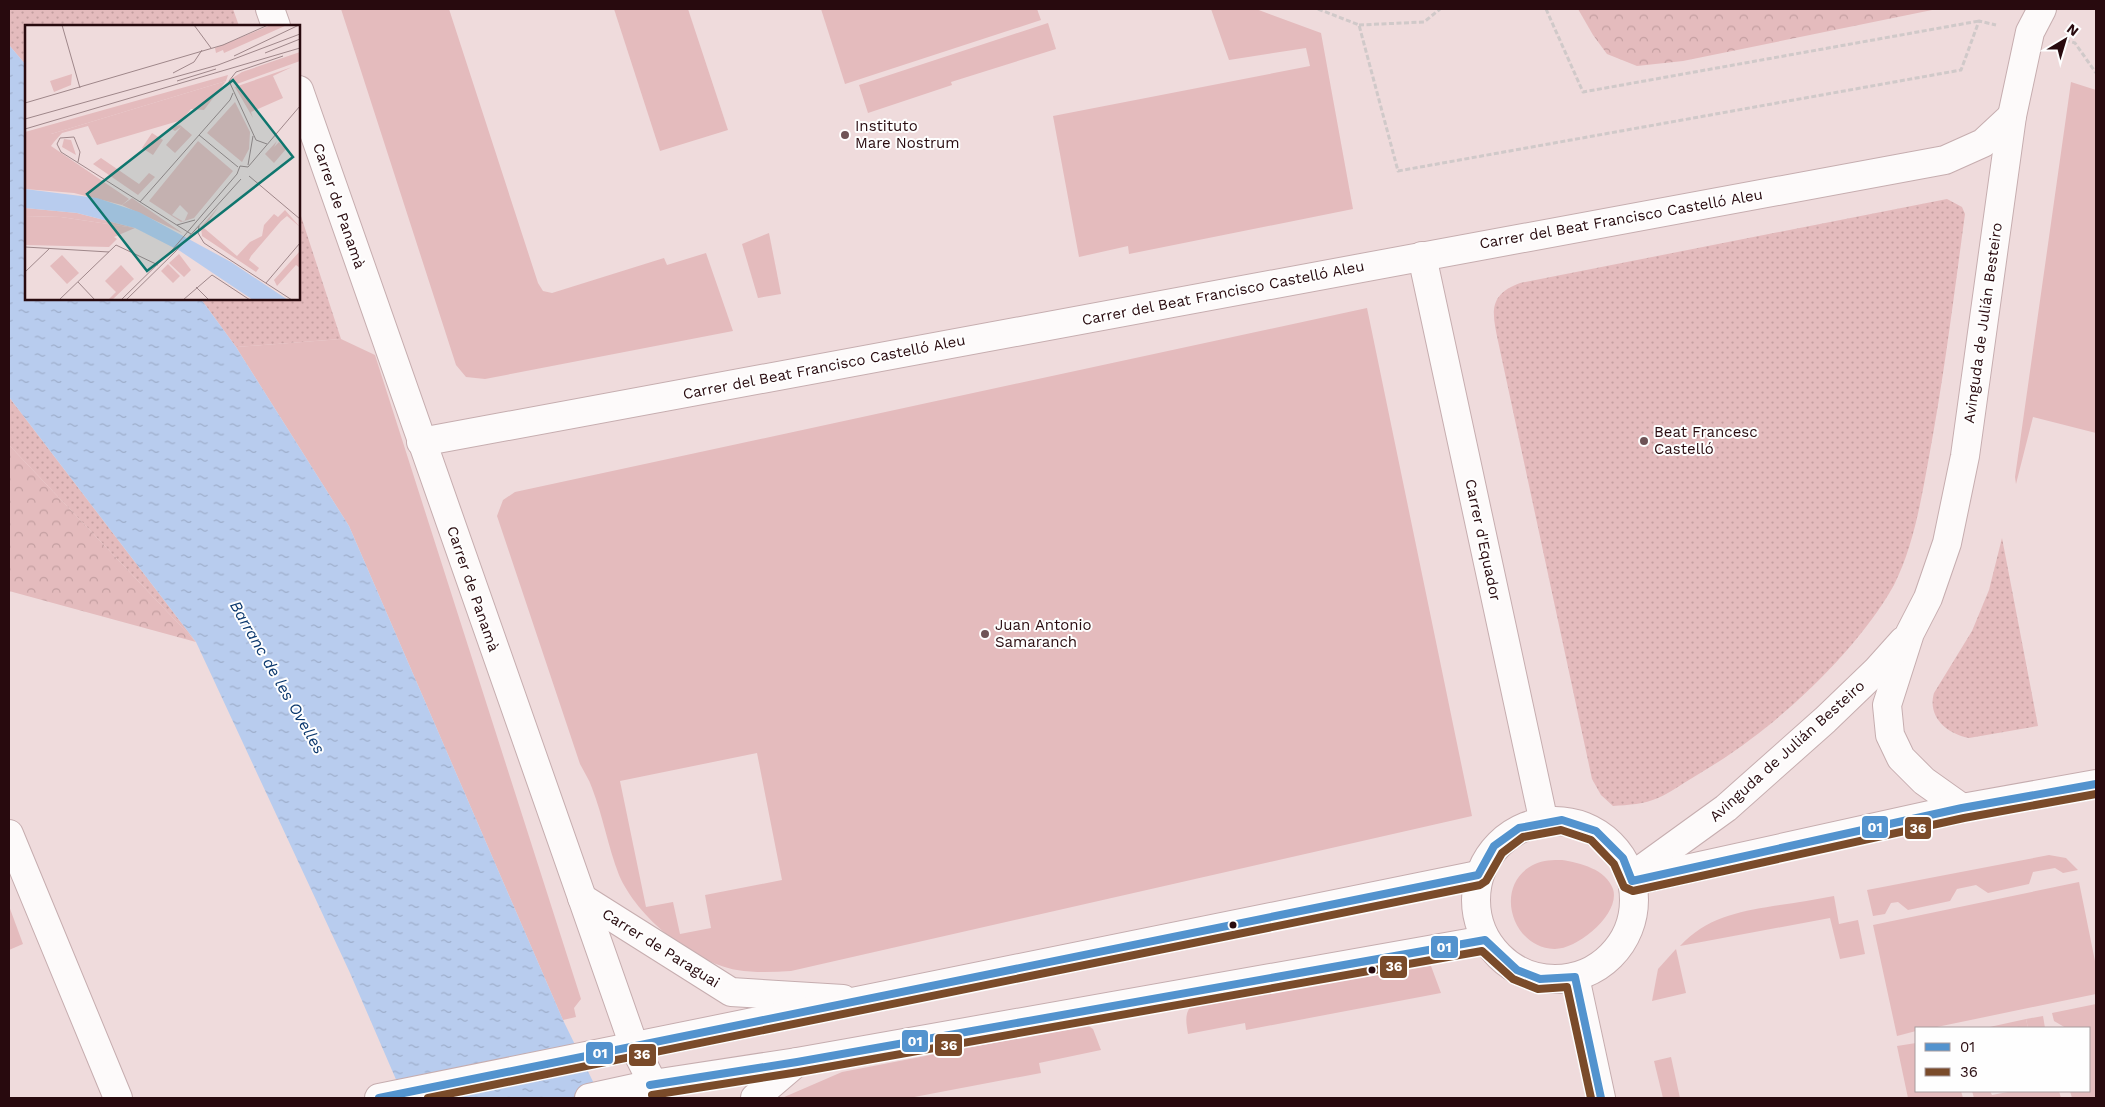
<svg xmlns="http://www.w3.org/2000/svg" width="2105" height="1107" font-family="'Work Sans',sans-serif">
  <defs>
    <pattern id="grass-dots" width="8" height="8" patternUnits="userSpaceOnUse" patternTransform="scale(1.25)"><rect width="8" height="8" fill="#e4bbbd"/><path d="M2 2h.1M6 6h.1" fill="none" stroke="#c49fa1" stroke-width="1.8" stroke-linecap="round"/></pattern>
    <pattern id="park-crowns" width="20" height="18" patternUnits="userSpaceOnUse" patternTransform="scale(1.25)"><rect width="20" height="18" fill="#e4bbbd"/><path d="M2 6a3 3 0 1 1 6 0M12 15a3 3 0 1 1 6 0" fill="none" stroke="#c49fa1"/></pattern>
    <pattern id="water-ripples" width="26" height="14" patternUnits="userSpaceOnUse" patternTransform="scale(1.25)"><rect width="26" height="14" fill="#b8ccee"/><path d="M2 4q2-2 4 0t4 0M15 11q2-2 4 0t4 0" fill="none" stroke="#9eaecb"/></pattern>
  </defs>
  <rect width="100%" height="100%" fill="#efdbdc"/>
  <g fill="url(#grass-dots)">
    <path d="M9 9H233L239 26H26V65L9 45Z"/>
    <path d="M1947 199 1962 207 1965 214C1954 295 1944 377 1929 457 1921 500 1914 545 1894 585 1863 641 1802 701 1751 739 1729 756 1707 769 1684 783 1676 788 1667 794 1658 798 1644 804 1629 805 1613 806L1601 795 1592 779 1498 341C1492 312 1488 295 1520 283Z"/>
    <path d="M299 210 341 339 236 347 201 299H299Z"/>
    <path d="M9 397 196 642 9 445Z"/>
    <path d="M2002 538 2038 726 1969 738C1947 734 1927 717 1934 693L1972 631 1989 590Z"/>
  </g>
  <g fill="url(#park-crowns)">
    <path d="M1578 9H1937L1683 61 1637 66 1607 54 1593 35Z"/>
    <path d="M9 445 196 642 9 591Z"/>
    <path d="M2026 1019 2028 1028H1985Z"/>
  </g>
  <g fill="#e4bbbd" fill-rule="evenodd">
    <path d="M341 9H449L538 283 543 291 552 293 664 258 667 265 706 253 733 331 485 379 466 377 456 365Z"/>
    <path d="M614 9H688L728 130 660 151Z"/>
    <path d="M821 9H1037L1041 20 845 84Z"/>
    <path d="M1211 9H1256L1321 33 1353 209 1129 254 1128 246 1079 257 1053 116 1310 66 1306 48 1229 60Z"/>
    <path d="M1048 23 1056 49 951 82 952 85 868 113 859 85Z"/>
    <path d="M2071 82 2096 90V433L2033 417 2016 484 2015 477Z"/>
    <path d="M769 233 781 294 758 298 742 244Z"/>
    <path d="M1367 308 1472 816 791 971C773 972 755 973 737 970 692 962 637 917 619 875 608 847 603 816 592 788 589 779 584 772 580 764L497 516 503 500 515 492ZM757 753 782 880 705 895 711 928 680 934 673 902 646 907 620 781Z"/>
    <path d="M341 339 375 355 581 999 574 1008 576 1017 563 1020 349 526 236 347Z"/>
    <path d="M2049 855 2066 858 2078 870 2063 873 2055 868 2033 872 2029 884 1988 893 1976 885 1957 889 1950 901 1908 910 1898 902 1891 903 1885 914 1873 916 1867 890Z"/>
    <path d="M1562 860C1580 863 1606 869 1613 889 1621 914 1577 950 1554 949 1510 947 1493 883 1535 864 1543 860 1553 860 1562 860Z"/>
    <path d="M2079 882 2096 966V994L1932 1028H1916V1031L1897 1036 1873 925Z"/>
    <path d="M1834 896 1839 924 1858 920 1865 954 1840 959 1830 918 1680 946C1706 918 1737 912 1773 906 1794 903 1814 900 1834 896Z"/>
    <path d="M9 906 23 944 9 950Z"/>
    <path d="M1676 949 1686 993 1652 1001 1658 969Z"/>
    <path d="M1431 966 1441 993 1246 1030 1245 1023 1188 1034C1186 1021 1184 1014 1193 1003L1345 974Z"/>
    <path d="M2096 1004V1098H2072L2070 1091H2089V1028H2066L2054 1021 2052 1013Z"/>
    <path d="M2043 1016 2045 1028H2028L2026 1019Z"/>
    <path d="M1087 1025 1093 1029 1101 1050 1039 1063 1041 1073 909 1098H782L842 1072Z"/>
    <path d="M1916 1043V1091H1961L1963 1098H1908L1897 1046Z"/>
    <path d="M1671 1057 1680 1098H1663L1654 1061Z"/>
    <path d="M1972 1091H1990L1992 1095 2013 1091H2059L2061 1098H1974Z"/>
  </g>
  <path fill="url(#water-ripples)" d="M9 45 26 65V299H201L236 347 349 526 563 1020 601 1098H404L350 973 196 642 9 397Z"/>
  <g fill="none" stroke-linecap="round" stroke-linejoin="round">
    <g stroke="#c6adaf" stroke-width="30">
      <g id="minor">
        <path d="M270 9 276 26"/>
        <path d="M299 90 634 1046 653 1084"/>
        <path d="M1422 256 1544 823"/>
        <path d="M421 442 1945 160 1983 143 2012 116"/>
        <path d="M9 834 118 1098"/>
        <path d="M582 898 731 992 843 999"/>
        <path d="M1575 977 1601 1098"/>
        <path d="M755 1098 797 1062"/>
      </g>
    </g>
    <g stroke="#c6adaf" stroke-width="30">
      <g id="tertiary">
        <path d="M1962 808 1924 781 1901 758 1890 735 1887 705 1910 633 1928 598 1947 543 1965 456 2012 116 2030 32 2042 9"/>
        <circle cx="1555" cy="900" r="79"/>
        <path d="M1632 876 1726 808 1825 720 1877 670 1903 641"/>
        <path d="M1632 881 1962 808 2096 784"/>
        <path d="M379 1098 1478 875"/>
        <path d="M589 1098 653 1084 797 1062 1485 940"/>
      </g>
    </g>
    <g stroke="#d0c9c9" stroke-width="3" stroke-dasharray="5 2.5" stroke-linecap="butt">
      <path d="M1318 9 1359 25 1398 171 1961 70 1979 21 1996 25"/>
      <path d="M1546 9 1583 92 1979 21"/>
      <path d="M1359 25 1424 22 1440 9"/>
      <path d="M2065 40 2075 43 2096 73"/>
    </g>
    <use href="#minor" stroke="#fdfafa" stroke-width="28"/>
    <use href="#tertiary" stroke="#fdfafa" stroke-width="28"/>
    <g stroke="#fefefe" stroke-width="11">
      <g id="bus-1">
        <path d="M650 1085 797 1062 1485 940 1517 970 1540 979 1575 977 1601 1098"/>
        <path d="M379 1098 1478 875 1494 846 1519 828 1562 820 1596 831 1623 858 1632 881 1962 808 2096 784"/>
      </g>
    </g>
    <g stroke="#fefefe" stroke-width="11">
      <g id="bus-2">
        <path d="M652 1095 799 1072 1482 951 1513 979 1538 989 1567 987 1591 1098"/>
        <path d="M428 1098 1480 885 1486 881 1502 853 1523 837 1561 830 1591 840 1614 864 1624 887 1633 891 1964 818 2096 794"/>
      </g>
    </g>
    <use href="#bus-1" stroke="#5393ce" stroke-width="8"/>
    <use href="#bus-2" stroke="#7a4b2a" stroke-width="8"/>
  </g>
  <g fill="#6e5356" stroke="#fefefe" stroke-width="2">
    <circle cx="845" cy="135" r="5"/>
    <circle cx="1644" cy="441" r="5"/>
    <circle cx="985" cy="634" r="5"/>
  </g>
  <g fill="#280a0e" stroke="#fefefe" stroke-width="2">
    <circle cx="1233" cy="925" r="4.5"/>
    <circle cx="1372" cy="970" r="4.5"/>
  </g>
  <g text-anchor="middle" stroke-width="4" stroke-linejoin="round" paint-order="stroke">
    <g font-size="15" fill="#280a0e" stroke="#fefefe" text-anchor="start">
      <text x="855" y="131">Instituto<tspan x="855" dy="17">Mare Nostrum</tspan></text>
      <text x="1654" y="437">Beat Francesc<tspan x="1654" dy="17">Castelló</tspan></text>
      <text x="995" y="630">Juan Antonio<tspan x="995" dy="17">Samaranch</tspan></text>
    </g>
    <g font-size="15" fill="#280a0e" stroke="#fefefe">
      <text transform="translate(339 206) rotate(71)" y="5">Carrer de Panamà</text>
      <text transform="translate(1621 219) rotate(-10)" y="5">Carrer del Beat Francisco Castelló Aleu</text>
      <text transform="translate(1223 293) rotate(-11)" y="5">Carrer del Beat Francisco Castelló Aleu</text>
      <text transform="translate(1983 323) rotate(-82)" y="5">Avinguda de Julián Besteiro</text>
      <text transform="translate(824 367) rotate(-11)" y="5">Carrer del Beat Francisco Castelló Aleu</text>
      <text transform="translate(1483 540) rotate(78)" y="5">Carrer d'Equador</text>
      <text transform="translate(473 589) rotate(71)" y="5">Carrer de Panamà</text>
      <text transform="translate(1787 751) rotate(-42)" y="5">Avinguda de Julián Besteiro</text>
      <text transform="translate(661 948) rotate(32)" y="5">Carrer de Paraguai</text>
    </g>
    <g font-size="16" font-style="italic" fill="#0a376d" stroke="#fefefe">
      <text transform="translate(278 677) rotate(60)" y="6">Barranc de les Ovelles</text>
    </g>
  </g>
  <g transform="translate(25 25)">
    <rect width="275" height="275" fill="#efdbdc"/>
    <path d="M246 0H262L199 28 198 25 191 28 190 23ZM275 27V36L212 59 206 54 217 47ZM47 49 46 60 29 67 25 56ZM203 50 201 56 26 109 29 117 26 121 104 174 97 180 49 168 0 164V107ZM210 77 225 107 224 124 217 137 182 108ZM39 114 46 115 51 130 37 122ZM0 183 52 188 110 203 36 192 0 191Z" fill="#e4bbbd"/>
    <path d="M201 56 179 85 166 84 157 95 72 120 63 101 37 108 29 117 26 114V109ZM0 191 36 192 110 203 89 212 92 214 84 222 0 220Z" fill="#e4bbbd"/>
    <path d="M267 42 248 51 258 73 226 87 228 93 210 62ZM155 100 167 110 150 128 141 120 156 102 150 106 145 103ZM127 108 138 115 128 130 117 123ZM173 116 208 146 169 193 156 197 124 176ZM155 180 163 188 159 197 147 190ZM252 116 249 122 254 117 261 124 249 138 240 129ZM76 133 114 159 124 148 130 152 113 170 68 139ZM107 173 156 207 157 208 97 180ZM194 181 179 203 212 231 225 217 237 211 239 200 249 189 253 192 260 185 275 202 262 191 256 196 226 231 224 235 234 243 231 247 177 211 176 202ZM275 226V243L271 240 252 261 249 255ZM154 229 166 245 159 252 144 238ZM37 230 54 248 42 259 25 241ZM143 239 155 251 148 258 136 246ZM96 240 109 254 87 275H83L91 267 80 256Z" fill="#e4bbbd" fill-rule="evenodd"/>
    <path d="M0 164 72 173 114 187 206 237 263 275H228L155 226 110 203 52 188 0 183Z" fill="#b8ccee"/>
    <path fill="none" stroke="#9f878a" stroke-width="1" d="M37 0 55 63M169 0 186 23M240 28 275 14M209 31 274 0M148 48 169 37 177 25M152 56 191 44M0 78 198 20 243 0M0 94 193 40 275 9M0 104 275 23M174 110 213 142M242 119 231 115 204 56 211 47 258 31M53 137 55 127 49 112 35 113 32 119 36 127 166 209M223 140 228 111M223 142 275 81M224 151 275 194M115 177 205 75 208 68M152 200 170 195M174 201 173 208 179 218 267 275M0 222 84 227M0 247 25 223M53 257 70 275M241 258 275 218M171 262 184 275M34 275 91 220 133 240M96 275 148 224 212 149 215 141 223 142M101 275 151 226 216 154M158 275 187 250 225 275"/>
    <path fill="#0f766e" fill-opacity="0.15" stroke="#0f766e" stroke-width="2.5" d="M208 55 268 132 122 246 62 169Z"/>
    <rect width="275" height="275" fill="none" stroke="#280a0e" stroke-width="2.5"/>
  </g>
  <g stroke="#fefefe" stroke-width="2">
    <rect x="1861" y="815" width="28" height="24" rx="5" fill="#5393ce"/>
    <rect x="1904" y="816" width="28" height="24" rx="5" fill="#7a4b2a"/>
    <rect x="1430" y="935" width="29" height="24" rx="5" fill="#5393ce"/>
    <rect x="1379" y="955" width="29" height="24" rx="5" fill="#7a4b2a"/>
    <rect x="901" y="1029" width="28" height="24" rx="5" fill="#5393ce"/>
    <rect x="934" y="1033" width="29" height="24" rx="5" fill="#7a4b2a"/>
    <rect x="585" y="1041" width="29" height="24" rx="5" fill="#5393ce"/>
    <rect x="628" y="1043" width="29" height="24" rx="5" fill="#7a4b2a"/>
  </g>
  <g font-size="14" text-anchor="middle" font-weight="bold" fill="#fff">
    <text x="1875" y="832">01</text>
    <text x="1918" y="833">36</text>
    <text x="1444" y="952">01</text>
    <text x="1394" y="971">36</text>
    <text x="915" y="1046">01</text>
    <text x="949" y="1050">36</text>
    <text x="600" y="1058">01</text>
    <text x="642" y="1059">36</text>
  </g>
  <rect width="2105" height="1107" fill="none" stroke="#280a0e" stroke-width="20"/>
  <rect x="1915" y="1027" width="175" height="65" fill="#fefefe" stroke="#a89c9e"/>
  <rect x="1925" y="1043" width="25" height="8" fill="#5393ce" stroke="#a89c9e"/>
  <text x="1960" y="1052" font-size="15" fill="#280a0e">01</text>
  <rect x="1925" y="1068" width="25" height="8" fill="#7a4b2a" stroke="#a89c9e"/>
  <text x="1960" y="1077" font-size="15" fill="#280a0e">36</text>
  <g transform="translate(2065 40) rotate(38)" stroke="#fefefe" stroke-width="4" paint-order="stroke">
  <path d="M0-4L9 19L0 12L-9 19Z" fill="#280a0e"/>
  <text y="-8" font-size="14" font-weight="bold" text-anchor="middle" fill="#280a0e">N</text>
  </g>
</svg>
